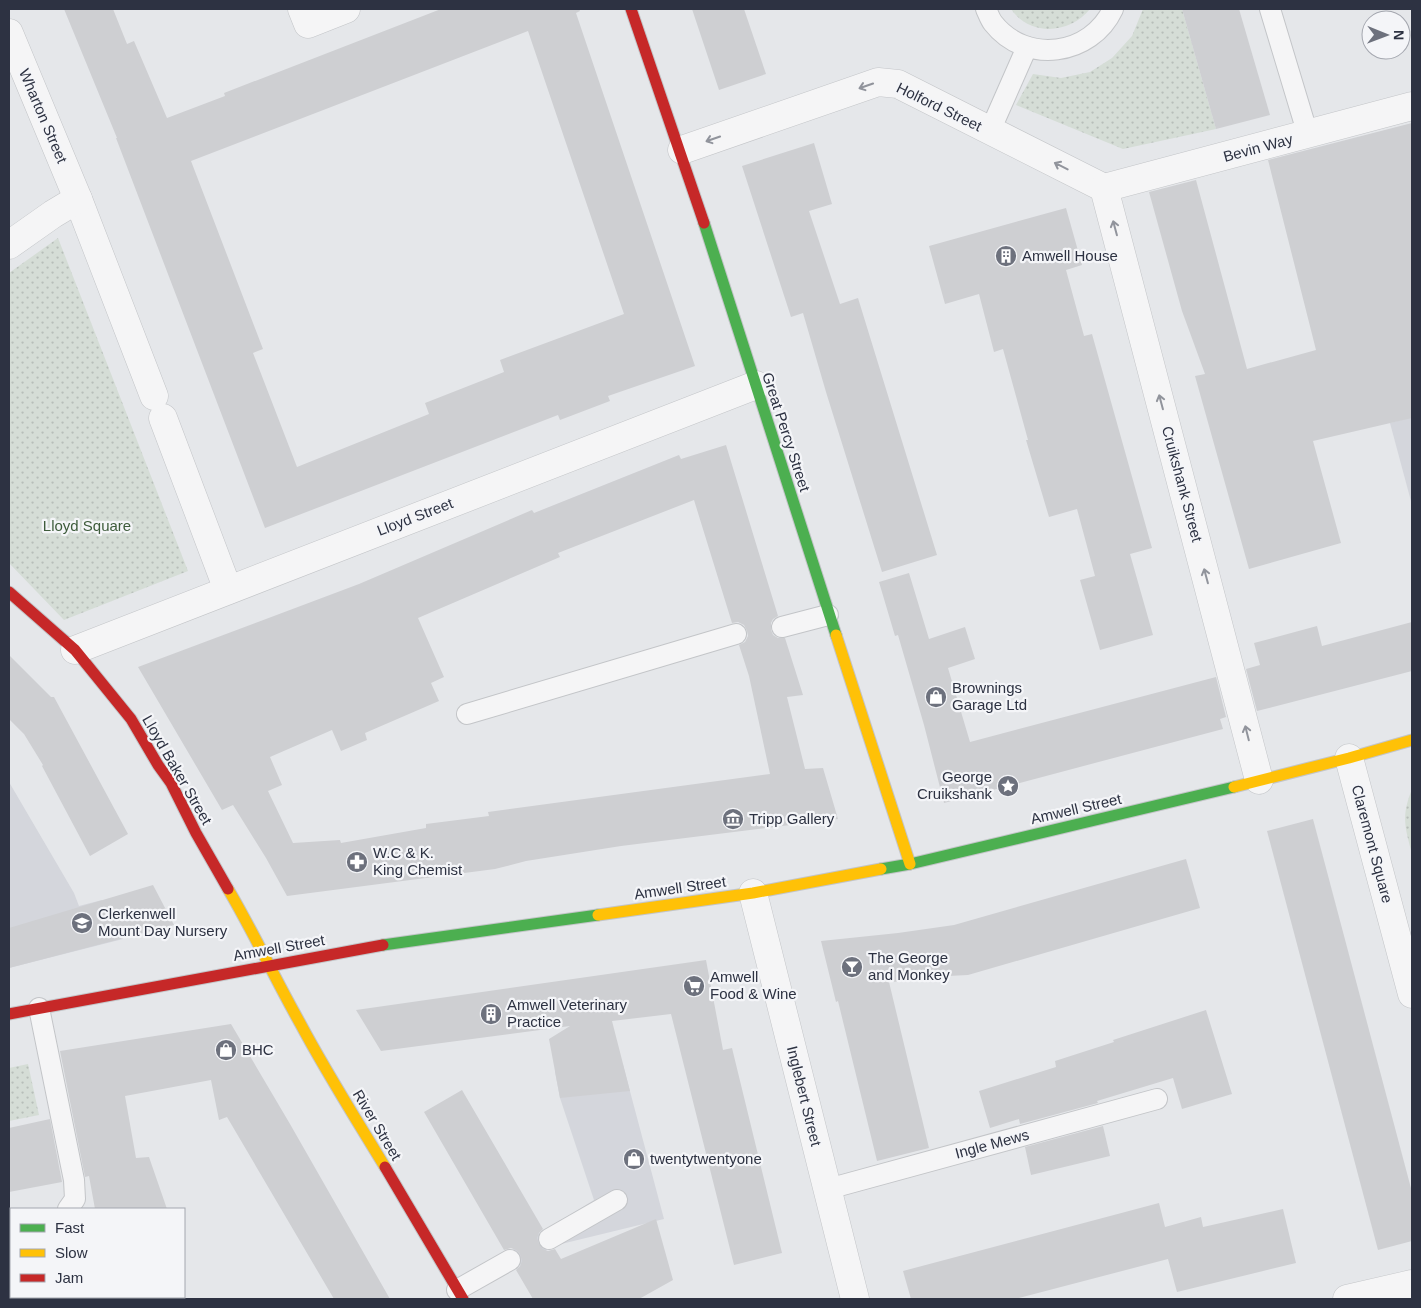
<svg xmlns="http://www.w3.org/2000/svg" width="1421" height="1308" font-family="Helvetica,sans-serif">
  <defs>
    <pattern id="grass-dots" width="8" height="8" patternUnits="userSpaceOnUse" patternTransform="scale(1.25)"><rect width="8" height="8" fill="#d5ddd6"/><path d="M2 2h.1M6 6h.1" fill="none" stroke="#b7beb9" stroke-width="1.8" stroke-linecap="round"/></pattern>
  </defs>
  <rect width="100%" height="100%" fill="#e5e7ea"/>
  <g fill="#d4d6dc">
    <path d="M1412 417V505L1390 423Z"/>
    <path d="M9 782 74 893 79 906 102 900 123 939 9 968Z"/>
    <path d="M623 1065 664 1219 553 1246 506 1273 498 1259 594 1200 560 1098 555 1072Z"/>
  </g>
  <g fill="url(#grass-dots)">
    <path d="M1011 9H1090C1070 34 1030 37 1011 9Z"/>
    <path d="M1143 9H1182L1216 129 1123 149 1016 105 1033 74 1061 78 1090 72 1112 58 1132 36Z"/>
    <path d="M58 238 188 571 64 620 9 563V273Z"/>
    <path d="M1412 789V854C1405 827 1401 816 1412 789Z"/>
    <path d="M28 1064 39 1115 9 1121V1068Z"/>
  </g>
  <g fill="#cecfd2" fill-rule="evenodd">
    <path d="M64 9H113L127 44 134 41 167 118 225 96 224 93 441 9H579L580 11 576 13 695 366 608 396 610 401 560 420 558 415 265 528 116 138H117ZM528 31 624 314 500 360 504 372 425 403 429 414 297 467 253 353 263 349 191 161Z"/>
    <path d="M692 9H744L766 74 719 90Z"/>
    <path d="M1182 9H1239L1270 115 1216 129Z"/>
    <path d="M1412 123V418L1313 441 1341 543 1249 569 1195 376 1205 374 1182 311 1149 192 1196 180 1247 369 1316 350 1268 160Z"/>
    <path d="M814 143 832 204 809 211 840 304 858 298 937 555 882 572 826 392 803 313 791 317 742 166Z"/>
    <path d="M1066 208 1082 265 1066 270 1084 336 1092 334 1152 548 1130 554 1153 635 1100 650 1080 580 1095 576 1077 509 1049 517 1026 440H1028L1003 349 994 352 979 294 945 304 929 246Z"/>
    <path d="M726 445 778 616 773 619 771 623V630L773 635 778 638H785L803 695 787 697 805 769 823 768 838 819 621 846 526 861 495 869 287 896 266 858 233 805 222 810 138 667 359 584 532 510 534 513 679 455 681 459ZM694 500 732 623 738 622 744 625 747 631 748 636 745 642 739 645 749 676 770 774 488 812 489 816 426 824V828L341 843 340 840 293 843 268 791 282 785 270 757 332 730 341 751 367 740 365 733 439 701 431 683 444 677 418 618 560 557 558 553Z"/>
    <path d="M909 573 929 639 965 627 975 659 948 668 970 742 1216 677 1226 717 1220 719 1223 729 944 803 924 725 898 635 895 636 879 582Z"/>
    <path d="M1412 622V671L1257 711 1246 669 1260 665 1254 643 1317 626 1322 646Z"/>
    <path d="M9 655 51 697H54L128 834 90 856 42 766 43 765 24 734 9 719Z"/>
    <path d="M1313 819 1412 1192V1241L1378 1250 1267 831Z"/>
    <path d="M1186 859 1200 908 968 975 908 978 909 981 889 982 929 1148 877 1161 838 1001 836 1002 821 941 898 933 954 925Z"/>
    <path d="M153 885 174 925 9 968V928Z"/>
    <path d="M706 960 723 1050 732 1048 782 1253 734 1265 671 1014 612 1021 630 1091 560 1098 549 1039 570 1026 381 1051 356 1010Z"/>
    <path d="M1206 1010 1232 1094 1182 1109 1173 1078 1097 1101 1098 1103 1020 1124 1019 1119 990 1128 979 1091 1056 1067 1055 1061 1114 1042 1113 1040Z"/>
    <path d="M231 1024 290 1124 390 1299H334L227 1117 219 1120 211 1080 125 1096 136 1158 149 1157 167 1209H95L89 1176 85 1177 60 1051Z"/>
    <path d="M462 1090 543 1229 539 1233 537 1238 539 1244 543 1249 548 1251 555 1249 561 1259 656 1219 673 1280 639 1299H533L516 1270 520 1266 522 1261 520 1254 516 1250 511 1248 504 1250 424 1112Z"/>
    <path d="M50 1119 62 1182 9 1192V1128Z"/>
    <path d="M1103 1126 1110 1156 1031 1175 1025 1147Z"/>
    <path d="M1159 1203 1165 1227 1201 1217 1203 1227 1283 1209 1296 1263 1177 1292 1168 1259 1015 1299H911L903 1271Z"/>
  </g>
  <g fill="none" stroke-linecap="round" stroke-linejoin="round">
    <g stroke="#c3c5c8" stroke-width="22">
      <g id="lane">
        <path d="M986 9C988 13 990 19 993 23 1026 65 1091 56 1113 9"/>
        <path d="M1270 9 1308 135"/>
        <path d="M990 131 1027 47"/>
        <path d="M782 627 828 615"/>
        <path d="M467 714 736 634"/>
        <path d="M39 1008 74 1180 75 1199 68 1209"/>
        <path d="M828 1189 1157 1099"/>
        <path d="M9 1221H11"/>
        <path d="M549 1239 617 1200"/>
        <path d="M457 1290 510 1260"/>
      </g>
    </g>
    <g stroke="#c3c5c8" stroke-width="29">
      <g id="street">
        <path d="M302 9 308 24 346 9"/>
        <path d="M9 33 78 199 154 396"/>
        <path d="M682 150 878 82 898 84 1104 188"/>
        <path d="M1104 188 1259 780"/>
        <path d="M1104 188 1412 106"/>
        <path d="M9 245 53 214 78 199"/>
        <path d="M163 418 228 590"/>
        <path d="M75 650 756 385"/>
        <path d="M1349 758 1412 994"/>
        <path d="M753 893 855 1299"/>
        <path d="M1347 1299 1412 1284"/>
      </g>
    </g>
    <g stroke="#c3c5c8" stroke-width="13">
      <g id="fast">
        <path d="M704 223 836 635"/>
        <path d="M881 869 910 864 1234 787"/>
        <path d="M383 945 598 915"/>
      </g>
    </g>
    <g stroke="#c3c5c8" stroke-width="13">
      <g id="slow">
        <path d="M836 635 910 864"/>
        <path d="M1234 787 1349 758 1412 740"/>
        <path d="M228 889C254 933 275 979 300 1023 326 1072 356 1119 385 1167"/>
        <path d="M598 915 753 893 881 869"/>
      </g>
    </g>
    <g stroke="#c3c5c8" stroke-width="13">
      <g id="jam">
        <path d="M631 9 704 223"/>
        <path d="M9 592 75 650 131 719 158 765 171 783 196 833 228 889"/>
        <path d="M9 1014 383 945"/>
        <path d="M385 1167 463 1299"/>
      </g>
    </g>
    <use href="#lane" stroke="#f5f5f6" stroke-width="20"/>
    <use href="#street" stroke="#f5f5f6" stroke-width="28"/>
    <use href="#fast" stroke="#4caf50" stroke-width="11"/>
    <use href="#slow" stroke="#ffc107" stroke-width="11"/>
    <use href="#jam" stroke="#c62828" stroke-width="11"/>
  </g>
  <defs><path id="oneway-shaft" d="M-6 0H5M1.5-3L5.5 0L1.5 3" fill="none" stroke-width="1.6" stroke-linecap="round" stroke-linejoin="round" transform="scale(1.25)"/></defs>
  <g stroke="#91949c">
    <use href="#oneway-shaft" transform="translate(866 86) rotate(161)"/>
    <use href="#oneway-shaft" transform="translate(713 139) rotate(161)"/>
    <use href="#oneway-shaft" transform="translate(1061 166) rotate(-153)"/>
    <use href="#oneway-shaft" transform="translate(1115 228) rotate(-105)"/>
    <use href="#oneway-shaft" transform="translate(1161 402) rotate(-105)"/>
    <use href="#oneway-shaft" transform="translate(1206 576) rotate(-105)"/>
    <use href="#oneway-shaft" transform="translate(1247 733) rotate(-104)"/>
  </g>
  <defs>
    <g id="building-disc" transform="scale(1.125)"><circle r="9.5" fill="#6d717d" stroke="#f4f5f8"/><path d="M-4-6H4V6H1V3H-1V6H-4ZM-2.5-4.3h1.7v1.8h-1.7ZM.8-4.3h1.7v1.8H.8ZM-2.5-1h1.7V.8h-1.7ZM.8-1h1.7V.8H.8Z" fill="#fff"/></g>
    <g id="shop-disc" transform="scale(1.125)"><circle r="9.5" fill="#6d717d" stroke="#f4f5f8"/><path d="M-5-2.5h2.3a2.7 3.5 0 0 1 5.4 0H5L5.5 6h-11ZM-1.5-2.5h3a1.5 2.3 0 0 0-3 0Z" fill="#fff"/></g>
    <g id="sight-disc" transform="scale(1.125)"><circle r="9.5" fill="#6d717d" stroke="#f4f5f8"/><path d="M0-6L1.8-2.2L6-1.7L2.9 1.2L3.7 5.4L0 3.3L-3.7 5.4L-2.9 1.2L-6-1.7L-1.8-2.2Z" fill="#fff"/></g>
    <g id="museum-disc" transform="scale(1.125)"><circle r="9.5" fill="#6d717d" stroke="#f4f5f8"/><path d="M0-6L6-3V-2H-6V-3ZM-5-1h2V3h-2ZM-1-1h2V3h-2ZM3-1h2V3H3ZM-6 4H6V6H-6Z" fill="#fff"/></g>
    <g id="pharmacy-disc" transform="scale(1.125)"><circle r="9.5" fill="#6d717d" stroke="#f4f5f8"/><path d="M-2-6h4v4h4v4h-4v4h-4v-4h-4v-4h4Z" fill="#fff"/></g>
    <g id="school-disc" transform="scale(1.125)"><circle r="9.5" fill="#6d717d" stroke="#f4f5f8"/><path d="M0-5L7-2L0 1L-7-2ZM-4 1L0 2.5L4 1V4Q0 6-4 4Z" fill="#fff"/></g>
    <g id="bar-disc" transform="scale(1.125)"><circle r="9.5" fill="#6d717d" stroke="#f4f5f8"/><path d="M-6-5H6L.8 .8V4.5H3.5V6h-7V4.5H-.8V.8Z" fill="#fff"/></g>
    <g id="supermarket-disc" transform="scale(1.125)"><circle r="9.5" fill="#6d717d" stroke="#f4f5f8"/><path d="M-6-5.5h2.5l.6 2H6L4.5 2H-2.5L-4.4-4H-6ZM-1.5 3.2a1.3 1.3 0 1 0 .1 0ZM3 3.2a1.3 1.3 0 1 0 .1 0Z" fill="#fff"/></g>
  </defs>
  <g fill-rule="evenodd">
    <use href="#building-disc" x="1006" y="256"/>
    <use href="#shop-disc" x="936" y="697"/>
    <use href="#sight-disc" x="1008" y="786"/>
    <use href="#museum-disc" x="733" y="819"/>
    <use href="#pharmacy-disc" x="357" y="862"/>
    <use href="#school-disc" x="82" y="923"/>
    <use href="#bar-disc" x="852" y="967"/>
    <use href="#supermarket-disc" x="694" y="986"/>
    <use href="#building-disc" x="491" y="1014"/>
    <use href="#shop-disc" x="226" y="1050"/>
    <use href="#shop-disc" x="634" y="1159"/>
  </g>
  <g text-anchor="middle" stroke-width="4.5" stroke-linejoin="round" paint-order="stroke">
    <g font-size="15" fill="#2d3242" stroke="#f4f5f8">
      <text transform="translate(939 107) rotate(26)" y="5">Holford Street</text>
      <text transform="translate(43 116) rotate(67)" y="5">Wharton Street</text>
      <text transform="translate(1258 148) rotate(-15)" y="5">Bevin Way</text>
      <text transform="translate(786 432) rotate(72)" y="5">Great Percy Street</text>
      <text transform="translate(1182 484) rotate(75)" y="5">Cruikshank Street</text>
      <text transform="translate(415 517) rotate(-21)" y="5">Lloyd Street</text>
      <text transform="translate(177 770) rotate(60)" y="5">Lloyd Baker Street</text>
      <text transform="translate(1076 809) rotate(-13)" y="5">Amwell Street</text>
      <text transform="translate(1372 844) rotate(75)" y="5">Claremont Square</text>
      <text transform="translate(680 888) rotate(-8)" y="5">Amwell Street</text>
      <text transform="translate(279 948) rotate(-10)" y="5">Amwell Street</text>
      <text transform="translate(804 1096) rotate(76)" y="5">Inglebert Street</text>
      <text transform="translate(377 1125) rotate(59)" y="5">River Street</text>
      <text transform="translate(992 1144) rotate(-15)" y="5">Ingle Mews</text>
    </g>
    <g font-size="15" fill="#2d3242" stroke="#f4f5f8" text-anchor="start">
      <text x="1022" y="261">Amwell House</text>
      <text x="952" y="693">Brownings<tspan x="952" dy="17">Garage Ltd</tspan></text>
      <text x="992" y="782" text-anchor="end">George<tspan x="992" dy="17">Cruikshank</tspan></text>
      <text x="749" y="824">Tripp Gallery</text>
      <text x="373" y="858">W.C &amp; K.<tspan x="373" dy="17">King Chemist</tspan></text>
      <text x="98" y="919">Clerkenwell<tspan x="98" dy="17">Mount Day Nursery</tspan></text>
      <text x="868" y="963">The George<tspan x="868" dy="17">and Monkey</tspan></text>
      <text x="710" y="982">Amwell<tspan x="710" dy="17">Food &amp; Wine</tspan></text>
      <text x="507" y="1010">Amwell Veterinary<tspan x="507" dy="17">Practice</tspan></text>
      <text x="242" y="1055">BHC</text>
      <text x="650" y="1164">twentytwentyone</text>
    </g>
    <g font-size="15" fill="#3e5c3b" stroke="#f4f5f8">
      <text x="87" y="531">Lloyd Square</text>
    </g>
  </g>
  <rect width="1421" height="1308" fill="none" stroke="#2d3242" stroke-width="20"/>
  <rect x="10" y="1208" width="175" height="90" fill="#f4f5f8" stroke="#a4a7af"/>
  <rect x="20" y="1224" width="25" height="8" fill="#4caf50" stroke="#a4a7af"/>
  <text x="55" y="1233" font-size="15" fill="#2d3242">Fast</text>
  <rect x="20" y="1249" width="25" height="8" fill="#ffc107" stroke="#a4a7af"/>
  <text x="55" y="1258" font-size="15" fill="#2d3242">Slow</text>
  <rect x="20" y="1274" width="25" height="8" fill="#c62828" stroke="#a4a7af"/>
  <text x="55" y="1283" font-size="15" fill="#2d3242">Jam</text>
  <g transform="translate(1386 35) rotate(91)"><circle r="24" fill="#f4f5f8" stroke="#a4a7af"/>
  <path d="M0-4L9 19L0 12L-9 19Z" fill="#6d717d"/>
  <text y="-8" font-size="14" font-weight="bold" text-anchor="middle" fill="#2d3242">N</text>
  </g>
</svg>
